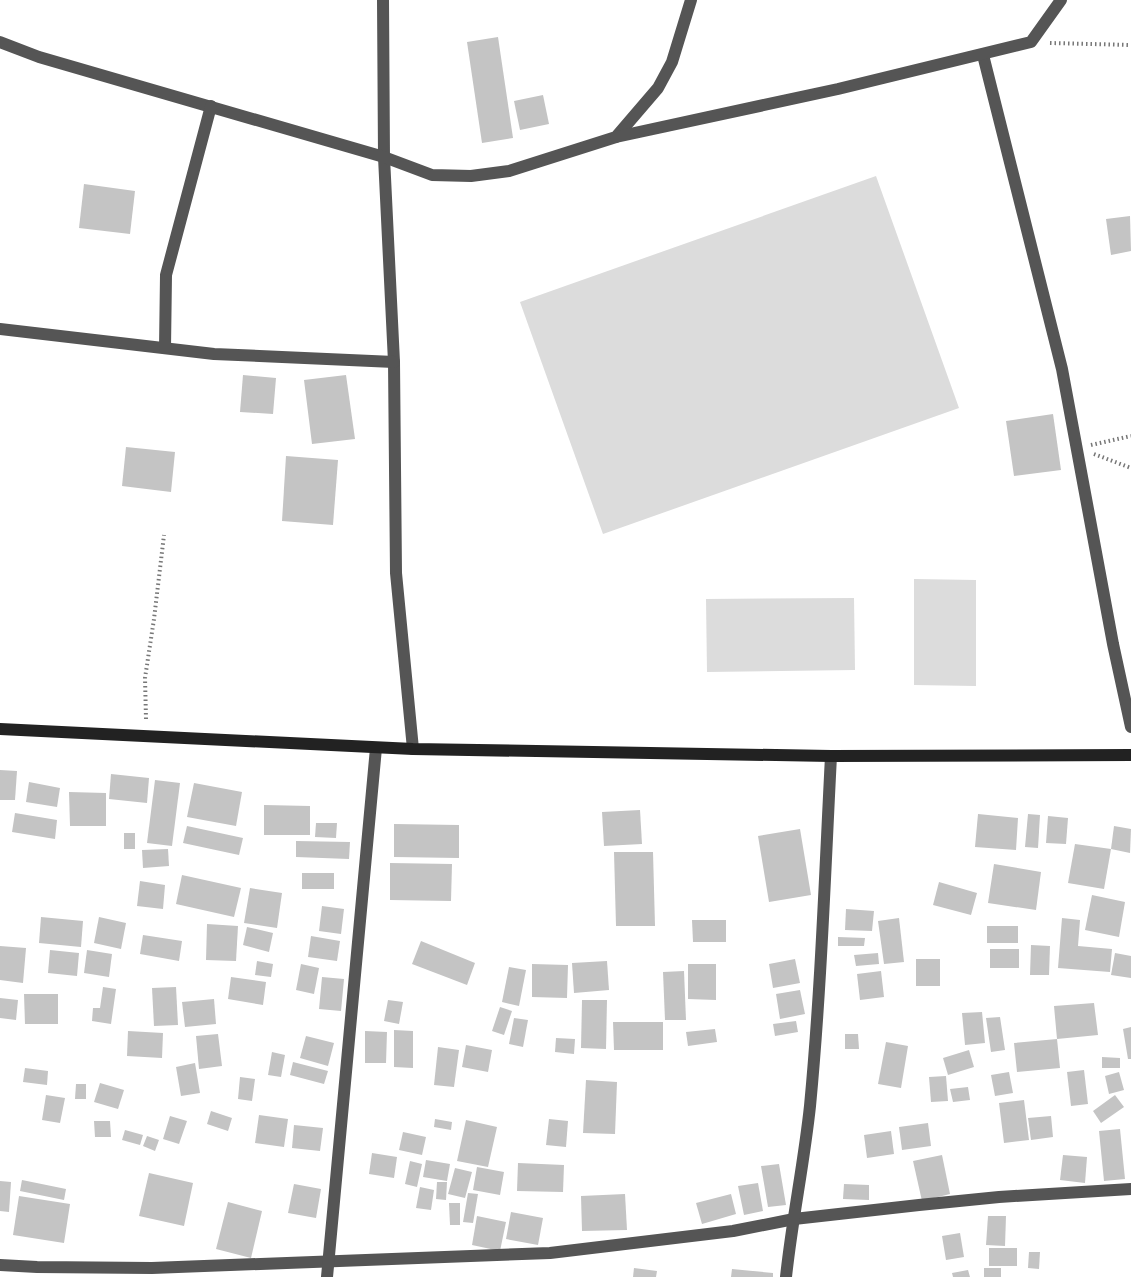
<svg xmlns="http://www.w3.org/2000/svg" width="1131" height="1277" font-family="'PT Sans Narrow',sans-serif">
  <rect width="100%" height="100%" fill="#fff"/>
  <g fill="#dcdcdc">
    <path d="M876 176 959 408 603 534 520 302Z"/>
    <path d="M914 579 976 580V686L914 685Z"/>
    <path d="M854 598 855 670 707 672 706 599Z"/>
  </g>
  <g fill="#c4c4c4">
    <path d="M498 37 513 138 482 143 467 42Z"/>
    <path d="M543 95 549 124 520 130 514 101Z"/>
    <path d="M84 184 135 191 130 234 79 228Z"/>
    <path d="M1130 216 1131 251 1111 255 1106 219Z"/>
    <path d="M243 375 276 378 273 414 240 412Z"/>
    <path d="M346 375 355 439 312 444 304 380Z"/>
    <path d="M1053 414 1061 470 1014 476 1006 421Z"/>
    <path d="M126 447 175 452 171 492 122 486Z"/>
    <path d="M286 456 338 460 333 525 282 521Z"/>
    <path d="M0 770 17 771 15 800H0Z"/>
    <path d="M111 774 149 778 147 803 109 799Z"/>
    <path d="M155 780 180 783 172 846 147 843Z"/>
    <path d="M29 782 60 788 57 807 26 802Z"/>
    <path d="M194 783 242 792 236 826 187 817Z"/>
    <path d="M69 792 106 793V826H70Z"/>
    <path d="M264 805 310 806V835H264Z"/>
    <path d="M640 810 642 844 604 846 602 812Z"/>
    <path d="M15 813 57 820 55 839 12 832Z"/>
    <path d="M978 814 1018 818 1016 850 975 847Z"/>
    <path d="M1028 814 1040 815 1038 848 1025 847Z"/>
    <path d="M1048 816 1068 818 1066 844 1046 843Z"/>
    <path d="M316 823H337L336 838 315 837Z"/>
    <path d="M394 824 459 825V858L394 857Z"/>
    <path d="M187 826 243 838 239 855 183 843Z"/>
    <path d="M1114 826 1131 829 1130 853 1111 849Z"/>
    <path d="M800 829 811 895 769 902 758 836Z"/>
    <rect x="124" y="833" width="11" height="16"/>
    <path d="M296 841 350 842 349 859 296 857Z"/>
    <path d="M1075 844 1111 849 1104 889 1068 883Z"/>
    <path d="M168 849 169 866 143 868 142 850Z"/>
    <path d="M614 852H653L655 926H616Z"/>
    <path d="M390 863 452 864 451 901 390 900Z"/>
    <path d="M994 864 1041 872 1036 910 988 903Z"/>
    <rect x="302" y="873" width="32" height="16"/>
    <path d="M182 875 241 888 234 917 176 904Z"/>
    <path d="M140 881 165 885 163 909 137 906Z"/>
    <path d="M939 882 977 893 971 915 933 905Z"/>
    <path d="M250 888 282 893 277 928 244 923Z"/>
    <path d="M1092 895 1125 902 1119 937 1085 930Z"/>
    <path d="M322 906 344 909 341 934 319 931Z"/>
    <path d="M846 909 874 911 872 931 845 930Z"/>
    <path d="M41 917 83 921 81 947 39 943Z"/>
    <path d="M99 917 126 923 121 949 94 943Z"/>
    <path d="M899 918 904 962 884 964 878 921Z"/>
    <path d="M1062 918 1080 920 1078 946 1112 949 1110 972 1058 968Z"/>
    <path d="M692 920H726V942H693Z"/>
    <path d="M207 924 238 926 236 961 206 960Z"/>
    <rect x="987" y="926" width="31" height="17"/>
    <path d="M247 927 273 933 269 952 243 945Z"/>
    <path d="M143 935 182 941 179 961 140 954Z"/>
    <path d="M311 936 340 941 337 961 308 957Z"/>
    <path d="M838 937 865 938 864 946H838Z"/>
    <path d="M421 941 475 963 467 985 412 964Z"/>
    <path d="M1031 945 1050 946 1049 975H1030Z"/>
    <path d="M0 946 26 948 23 983 0 980Z"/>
    <rect x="990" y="949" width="29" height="19"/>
    <path d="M50 950 79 953 77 976 48 973Z"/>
    <path d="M87 950 112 954 109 977 84 973Z"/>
    <path d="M878 953 879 964 856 966 854 955Z"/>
    <path d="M1115 953 1131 956V978L1111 975Z"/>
    <path d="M795 959 800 983 773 988 769 964Z"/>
    <rect x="916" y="959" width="24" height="27"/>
    <path d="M257 961 273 964 271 977 255 975Z"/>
    <path d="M607 961 609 990 574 993 572 963Z"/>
    <path d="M301 964 319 968 314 994 296 990Z"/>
    <path d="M532 964 568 965 567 998 532 997Z"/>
    <path d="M688 964H716V1000L688 999Z"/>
    <path d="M509 967 526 970 519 1006 502 1002Z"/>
    <path d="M684 971 686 1020H665L663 972Z"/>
    <path d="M881 971 884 997 860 1000 857 974Z"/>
    <path d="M231 977 266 982 263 1005 228 999Z"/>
    <path d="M322 977 344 979 341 1011 319 1009Z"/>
    <path d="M103 987 116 989 111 1024 92 1021 93 1008H100Z"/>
    <path d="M176 987 178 1025 154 1026 152 988Z"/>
    <path d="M800 990 805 1014 780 1019 776 994Z"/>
    <path d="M24 994H58V1024H25Z"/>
    <path d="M0 998 18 1000 16 1020 0 1018Z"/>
    <path d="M214 999 216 1024 185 1027 182 1002Z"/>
    <path d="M388 1000 403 1002 399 1024 384 1021Z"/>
    <path d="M582 1000H607L606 1049 581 1048Z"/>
    <path d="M1094 1003 1098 1035 1057 1039 1060 1068 1017 1072 1014 1043 1057 1039 1054 1006Z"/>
    <path d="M500 1007 512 1011 504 1035 492 1031Z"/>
    <path d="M982 1012 985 1043 965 1045 962 1013Z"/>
    <path d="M1000 1017 1005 1050 991 1052 986 1018Z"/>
    <path d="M514 1018 528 1020 523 1047 509 1044Z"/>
    <path d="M796 1021 798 1032 775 1036 773 1024Z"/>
    <path d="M613 1022H663V1050H614Z"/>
    <path d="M1131 1027V1059H1128L1123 1029Z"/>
    <path d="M715 1029 717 1042 688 1046 686 1032Z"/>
    <path d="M394 1030 413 1031V1068L394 1067Z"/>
    <path d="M128 1031 163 1033 162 1058 127 1056Z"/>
    <path d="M365 1031 387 1032 386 1063H365Z"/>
    <path d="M218 1034 222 1066 199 1069 196 1036Z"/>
    <path d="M845 1034H858L859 1049H845Z"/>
    <path d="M306 1036 334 1043 328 1066 300 1058Z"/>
    <path d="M556 1038 575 1039 574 1054 555 1052Z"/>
    <path d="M886 1042 908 1046 901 1088 878 1084Z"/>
    <path d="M466 1045 492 1050 488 1072 462 1067Z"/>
    <path d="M438 1047 459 1050 454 1087 434 1085Z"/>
    <path d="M969 1050 974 1067 948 1075 943 1058Z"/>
    <path d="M272 1052 285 1055 281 1077 268 1075Z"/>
    <path d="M1102 1057 1120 1058V1068H1102Z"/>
    <path d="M293 1062 328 1071 324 1084 290 1075Z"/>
    <path d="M195 1063 200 1093 181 1096 176 1067Z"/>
    <path d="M25 1068 48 1071 47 1085 23 1082Z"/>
    <path d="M1084 1070 1088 1104 1071 1106 1067 1072Z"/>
    <path d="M1009 1072 1013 1093 995 1096 991 1075Z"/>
    <path d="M1119 1072 1124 1090 1109 1094 1105 1076Z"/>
    <path d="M946 1076 948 1101 931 1102 929 1077Z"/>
    <path d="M240 1077 255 1079 252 1101 238 1099Z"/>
    <path d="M586 1080 617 1082 615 1134 583 1133Z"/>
    <path d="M100 1083 124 1090 118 1109 94 1102Z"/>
    <path d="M76 1084H86V1099H75Z"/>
    <path d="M968 1087 970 1100 953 1102 950 1089Z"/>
    <path d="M46 1095 65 1098 60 1123 42 1120Z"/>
    <path d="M1115 1095 1124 1107 1101 1123 1093 1111Z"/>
    <path d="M1024 1100 1029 1140 1004 1143 999 1103Z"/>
    <path d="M211 1111 232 1118 228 1131 207 1124Z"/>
    <path d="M259 1115 288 1119 284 1147 255 1143Z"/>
    <path d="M170 1116 187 1121 179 1144 163 1139Z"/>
    <path d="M1051 1116 1053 1137 1031 1140 1028 1118Z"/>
    <path d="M435 1119 452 1122 451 1130 434 1127Z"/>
    <path d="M549 1119 568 1121 566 1147 546 1145Z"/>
    <path d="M466 1120 497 1127 488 1167 457 1161Z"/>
    <path d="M94 1121H110L111 1137H95Z"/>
    <path d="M928 1123 931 1146 902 1150 899 1127Z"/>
    <path d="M294 1125 323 1128 320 1151 292 1148Z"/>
    <path d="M1120 1129 1125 1179 1104 1181 1099 1131Z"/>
    <path d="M125 1130 143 1135 140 1145 122 1140Z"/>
    <path d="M891 1131 894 1154 867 1158 864 1135Z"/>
    <path d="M403 1132 426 1137 422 1155 399 1150Z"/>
    <path d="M147 1136 159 1140 155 1151 143 1146Z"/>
    <path d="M372 1153 397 1157 394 1178 369 1174Z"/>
    <path d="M942 1155 950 1194 922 1201 913 1161Z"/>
    <path d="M1063 1155 1087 1157 1085 1183 1060 1180Z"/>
    <path d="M426 1160 450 1164 447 1181 423 1177Z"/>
    <path d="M410 1161 422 1164 417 1187 405 1184Z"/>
    <path d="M518 1163 564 1165 563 1192 517 1191Z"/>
    <path d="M779 1164 786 1205 768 1207 761 1166Z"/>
    <path d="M477 1167 504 1172 500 1195 473 1190Z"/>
    <path d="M455 1168 472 1172 465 1198 448 1194Z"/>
    <path d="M149 1173 193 1183 184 1226 139 1216Z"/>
    <path d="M22 1180 66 1189 64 1200 20 1191Z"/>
    <path d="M0 1181 11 1182 9 1212 0 1211Z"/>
    <path d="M437 1182H447L446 1200 436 1199Z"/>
    <path d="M758 1183 763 1211 744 1215 738 1186Z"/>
    <path d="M294 1184 321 1189 316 1218 288 1213Z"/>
    <path d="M844 1184 869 1185V1200L843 1199Z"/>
    <path d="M420 1187 434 1190 431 1210 416 1208Z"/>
    <path d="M468 1193 478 1194 473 1223 463 1222Z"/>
    <path d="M625 1194 627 1230 582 1231 581 1196Z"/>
    <path d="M731 1194 736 1214 702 1224 696 1203Z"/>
    <path d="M19 1196 70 1204 64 1243 13 1235Z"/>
    <path d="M228 1202 262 1211 251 1258 216 1249Z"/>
    <path d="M449 1203H460V1225H450Z"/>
    <path d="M511 1212 543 1218 538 1245 506 1239Z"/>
    <path d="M477 1216 506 1222 500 1251 472 1245Z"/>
    <path d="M988 1216H1006L1005 1246 986 1245Z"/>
    <path d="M960 1233 964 1257 946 1260 942 1236Z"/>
    <rect x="989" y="1248" width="28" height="18"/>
    <path d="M1029 1252H1040L1039 1269 1028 1268Z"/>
    <path d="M634 1268 657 1271 656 1277H633Z"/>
    <rect x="984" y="1268" width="17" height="9"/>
    <path d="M732 1269 773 1273V1277H731Z"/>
    <path d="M968 1270 970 1277H953L952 1273Z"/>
  </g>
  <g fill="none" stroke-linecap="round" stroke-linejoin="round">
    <g stroke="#777" stroke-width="4" stroke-dasharray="1.5 3" stroke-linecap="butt">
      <path d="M1050 43 1131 45"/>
      <path d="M1091 445 1131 436"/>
      <path d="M1094 454 1131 468"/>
      <path d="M146 719 145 678 154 619 164 535"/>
    </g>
    <g stroke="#555" stroke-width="12">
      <path d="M383 0 384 157 394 362 396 573 413 749"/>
      <path d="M0 42 39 57 384 157 432 175 471 176 509 171 616 137 658 88 672 62 691 0"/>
      <path d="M983 55 1062 369 1113 644 1131 727"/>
      <path d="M616 137 838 89 1031 42 1061 0"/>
      <path d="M0 329 214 354 394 362"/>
      <path d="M165 348 166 275 211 106"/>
      <path d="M0 1265 37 1267 152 1268 550 1253 733 1231 794 1219 919 1205 999 1197 1131 1189"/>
      <path d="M327 1277 376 748"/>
      <path d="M786 1277C792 1220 804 1163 810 1106 821 990 825 872 831 756"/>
    </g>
    <path stroke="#222" stroke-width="12" d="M0 729 413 749 831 756 1131 755"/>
  </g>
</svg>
